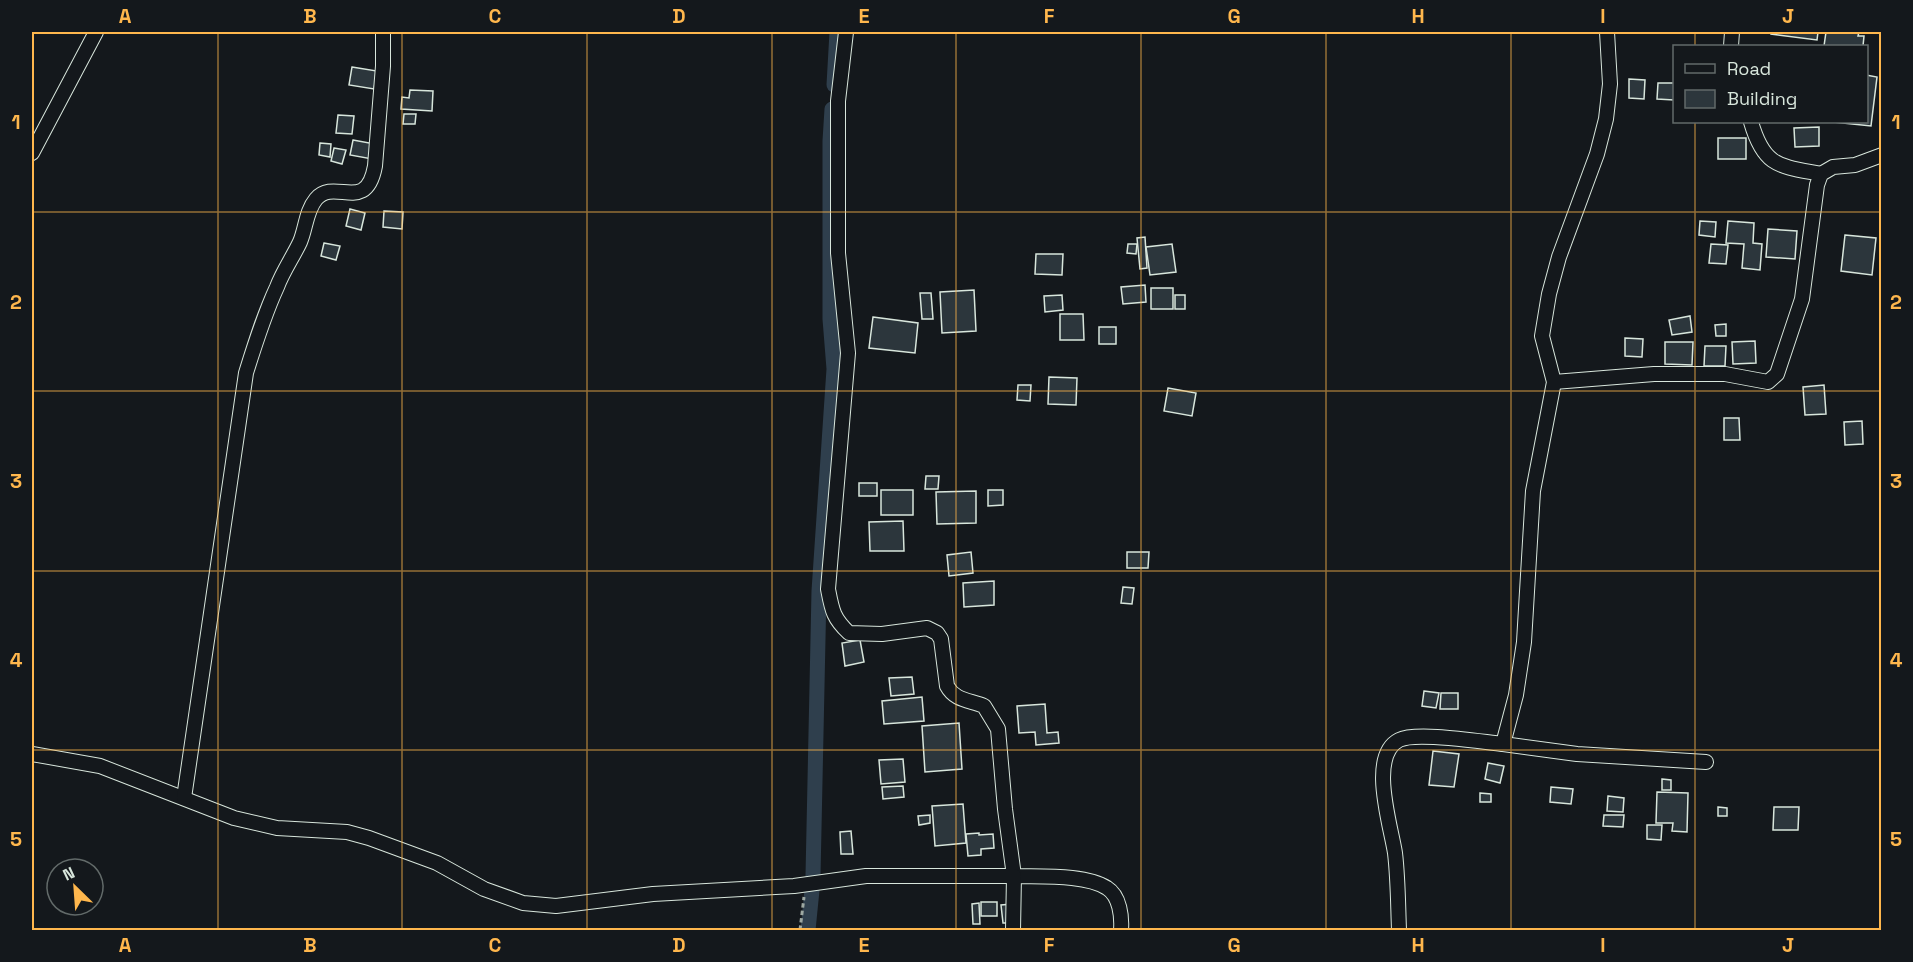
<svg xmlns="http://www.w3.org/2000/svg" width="1913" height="962" font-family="'Space Grotesk',sans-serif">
  <rect width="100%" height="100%" fill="#14181c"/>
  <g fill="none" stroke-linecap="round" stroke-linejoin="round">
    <g stroke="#2f3f4d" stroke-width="15">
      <path d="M834 85 837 32"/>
      <path d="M813 876 819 591 834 369 830 319V141L832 109"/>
      <path d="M808 930 812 890"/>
    </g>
  </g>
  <g fill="#2c363c" stroke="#d8e6dc" stroke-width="1.5">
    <path d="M1771 32H1818L1817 40 1771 34Z"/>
    <path d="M1826 32H1859L1858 36H1864L1863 46H1824Z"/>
    <path d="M352 67 377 71 374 89 349 85Z"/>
    <path d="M1866 75 1877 77 1871 126 1833 122H1866Z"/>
    <path d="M1629 79 1645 80 1644 99 1629 98Z"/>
    <path d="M1658 83H1674V100L1657 99Z"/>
    <path d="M410 90 433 91 432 111 401 109 402 97 409 98Z"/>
    <path d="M404 114H416L415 124H403Z"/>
    <path d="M338 115 354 116 352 134 336 133Z"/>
    <path d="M1819 127V146L1795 147 1794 128Z"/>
    <rect x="1718" y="138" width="28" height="21"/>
    <path d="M353 140 375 144 372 159 350 155Z"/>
    <path d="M320 143 331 144 330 157 319 155Z"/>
    <path d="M334 148 346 150 342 164 331 161Z"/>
    <path d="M350 209 365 213 361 230 346 226Z"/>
    <path d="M384 211 403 212 402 229 383 227Z"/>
    <path d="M1700 221 1716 222 1715 237 1699 235Z"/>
    <path d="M1728 221 1754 223 1753 243 1762 244 1760 270 1742 268 1744 244 1726 243Z"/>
    <path d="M1768 229 1797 231 1795 259 1766 257Z"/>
    <path d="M1845 235 1876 238 1872 275 1841 271Z"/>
    <path d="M1145 237 1147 268 1140 269 1137 238Z"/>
    <path d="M324 243 340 246 336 260 321 256Z"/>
    <path d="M1128 244H1137L1136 254 1127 253Z"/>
    <path d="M1172 244 1176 272 1150 275 1146 247Z"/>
    <path d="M1711 244 1728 245 1726 264 1709 263Z"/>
    <path d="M1036 254H1063L1062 275 1035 274Z"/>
    <path d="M1145 285 1146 302 1123 304 1121 287Z"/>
    <rect x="1151" y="288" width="22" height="21"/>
    <path d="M974 290 976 331 942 333 940 292Z"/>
    <path d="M920 293H931L933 319H922Z"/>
    <path d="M1062 295 1063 310 1045 312 1044 296Z"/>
    <rect x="1175" y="295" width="10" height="14"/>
    <path d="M1060 314H1083L1084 340H1060Z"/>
    <path d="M1690 316 1692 332 1672 335 1669 320Z"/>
    <path d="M873 317 918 323 915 353 869 348Z"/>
    <path d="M1726 324V336H1716L1715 325Z"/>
    <rect x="1099" y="327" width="17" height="17"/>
    <path d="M1625 338 1643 339 1642 357 1625 356Z"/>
    <path d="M1755 341 1756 363 1733 364 1732 342Z"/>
    <path d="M1665 342H1693L1692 365 1665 364Z"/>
    <path d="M1705 346H1726L1725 366H1704Z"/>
    <path d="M1049 377 1077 378 1076 405 1048 404Z"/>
    <path d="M1018 385H1031L1030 401 1017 400Z"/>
    <path d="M1824 385 1826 414 1805 415 1803 387Z"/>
    <path d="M1168 388 1196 393 1192 416 1164 411Z"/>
    <path d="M1724 418H1739L1740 440H1724Z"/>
    <path d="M1862 421 1863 444 1845 445 1844 422Z"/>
    <path d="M926 476H939L938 489H925Z"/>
    <rect x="859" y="483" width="18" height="13"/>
    <rect x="881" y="490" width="32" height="25"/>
    <path d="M988 490H1003V505L988 506Z"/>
    <path d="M976 491V523L937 524 936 492Z"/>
    <path d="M903 521 904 551H870L869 522Z"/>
    <path d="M971 552 973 573 949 576 947 555Z"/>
    <path d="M1127 552H1149L1148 568H1127Z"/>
    <path d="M994 581V605L964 607 963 583Z"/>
    <path d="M1123 587 1134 588 1132 604 1121 603Z"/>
    <path d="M860 640 864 662 845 666 842 643Z"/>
    <path d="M912 677 914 694 891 696 889 678Z"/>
    <path d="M1424 691 1439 693 1436 708 1422 706Z"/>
    <path d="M1441 693H1458V709H1440Z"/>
    <path d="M922 697 924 721 884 724 882 701Z"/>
    <path d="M1045 704 1047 733 1058 732 1059 743 1036 745 1035 732 1019 733 1017 706Z"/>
    <path d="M959 723 962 769 925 772 922 726Z"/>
    <path d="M1433 751 1459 754 1454 787 1429 785Z"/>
    <path d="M903 759 905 782 881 784 879 760Z"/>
    <path d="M1488 763 1504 766 1500 783 1485 779Z"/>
    <path d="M1662 779 1671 780V790H1662Z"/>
    <path d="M903 786 904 797 883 799 882 787Z"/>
    <path d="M1551 787 1573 789 1571 804 1550 802Z"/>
    <path d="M1657 792 1688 793 1687 832 1672 831 1673 823H1656Z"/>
    <path d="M1480 793 1491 794V802H1480Z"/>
    <path d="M1608 796 1624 798 1623 812 1607 811Z"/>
    <path d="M963 804 966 843 935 846 932 806Z"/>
    <path d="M1718 807 1727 808V816H1718Z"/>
    <path d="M1774 807H1799L1798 830H1773Z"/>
    <path d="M930 815V823L919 825 918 816Z"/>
    <path d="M1604 815H1624L1623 827 1603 826Z"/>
    <path d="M1647 825H1662L1661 840 1647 839Z"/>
    <path d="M851 831 853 854H841L840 832Z"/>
    <path d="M979 833V835L993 834 994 848 981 849V855L968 856 966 834Z"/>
    <rect x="981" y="902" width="16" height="14"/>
    <path d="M979 903 980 924H973L972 904Z"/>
    <path d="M1012 904 1013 923H1003L1001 905Z"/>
  </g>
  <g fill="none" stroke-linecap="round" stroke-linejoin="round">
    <g stroke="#d8e6dc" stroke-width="16">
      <g id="minor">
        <path d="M846 32 838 101V253L848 353 828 589C832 610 833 618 849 633L882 634 927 628 937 633 941 639 947 686C955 701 970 700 984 706L998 729 1005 809 1014 876C1039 877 1086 874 1107 888 1120 896 1122 917 1121 930"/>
        <path d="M1731 46 1732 32"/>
        <path d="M1751 122C1764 167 1779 166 1821 174"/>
        <path d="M32 153 96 32"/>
        <path d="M1554 382 1654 374H1725L1768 382 1777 374 1802 299 1817 185 1821 174 1833 167 1855 165 1882 155"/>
        <path d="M1503 744 1577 754 1706 762"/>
        <path d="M32 754 100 766 234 818 277 828 347 832 369 838 437 863 484 889 523 903 556 906 653 894 794 886 866 876H1014L1013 930"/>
        <path d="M184 798 246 373C255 344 264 315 277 287 283 271 293 257 300 242 306 228 306 211 316 199 335 177 366 215 375 166L383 66V32"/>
        <path d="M1399 930C1398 905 1398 878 1395 853 1391 826 1368 756 1399 740 1416 731 1482 742 1503 744L1516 695 1524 642 1533 491 1554 382 1542 336 1549 294 1559 257 1597 154 1606 119 1610 84 1607 32"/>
      </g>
    </g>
    <path stroke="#9da8a2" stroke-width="3" stroke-dasharray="4.5 3" stroke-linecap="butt" d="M800 930 804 897"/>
    <use href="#minor" stroke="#14181c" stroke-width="14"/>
  </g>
  <path fill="none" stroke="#ffb74d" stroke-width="1.5" stroke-opacity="0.55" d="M218 32V930M402 32V930M587 32V930M772 32V930M956 32V930M1141 32V930M1326 32V930M1511 32V930M1695 32V46M1695 122V930M32 212H1882M32 391H1882M32 571H1882M32 750H1882"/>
  <rect width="1913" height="962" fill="none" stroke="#14181c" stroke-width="66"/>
  <rect x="1673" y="45" width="195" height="78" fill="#14181c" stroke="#626a69" stroke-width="1.5"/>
  <rect x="1685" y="64" width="30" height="9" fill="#14181c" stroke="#626a69" stroke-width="1.5"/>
  <text x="1727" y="75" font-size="18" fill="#d8e6dc">Road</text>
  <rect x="1685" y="90" width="30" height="18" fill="#2c363c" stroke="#626a69" stroke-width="1.5"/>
  <text x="1727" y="105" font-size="18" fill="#d8e6dc">Building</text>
  <g transform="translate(75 887) rotate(335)"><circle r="28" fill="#14181c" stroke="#626a69" stroke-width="1.5"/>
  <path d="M0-4.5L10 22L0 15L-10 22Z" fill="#ffb74d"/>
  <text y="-9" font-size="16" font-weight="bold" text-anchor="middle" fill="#d8e6dc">N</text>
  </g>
  <rect x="33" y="33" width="1847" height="896" fill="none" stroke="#ffb74d" stroke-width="2"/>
  <g font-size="20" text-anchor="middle" font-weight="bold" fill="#ffb74d">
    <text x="125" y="23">A</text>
    <text x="310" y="23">B</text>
    <text x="495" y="23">C</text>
    <text x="679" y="23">D</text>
    <text x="864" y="23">E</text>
    <text x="1049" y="23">F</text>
    <text x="1234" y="23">G</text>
    <text x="1418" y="23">H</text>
    <text x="1603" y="23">I</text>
    <text x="1788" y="23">J</text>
    <text x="16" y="129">1</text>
    <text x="1896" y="129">1</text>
    <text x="16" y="309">2</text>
    <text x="1896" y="309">2</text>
    <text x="16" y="488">3</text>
    <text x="1896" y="488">3</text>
    <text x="16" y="667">4</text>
    <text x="1896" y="667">4</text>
    <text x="16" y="846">5</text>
    <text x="1896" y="846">5</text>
    <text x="125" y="952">A</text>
    <text x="310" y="952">B</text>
    <text x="495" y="952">C</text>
    <text x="679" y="952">D</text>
    <text x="864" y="952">E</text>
    <text x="1049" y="952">F</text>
    <text x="1234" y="952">G</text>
    <text x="1418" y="952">H</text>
    <text x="1603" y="952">I</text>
    <text x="1788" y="952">J</text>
  </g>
</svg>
